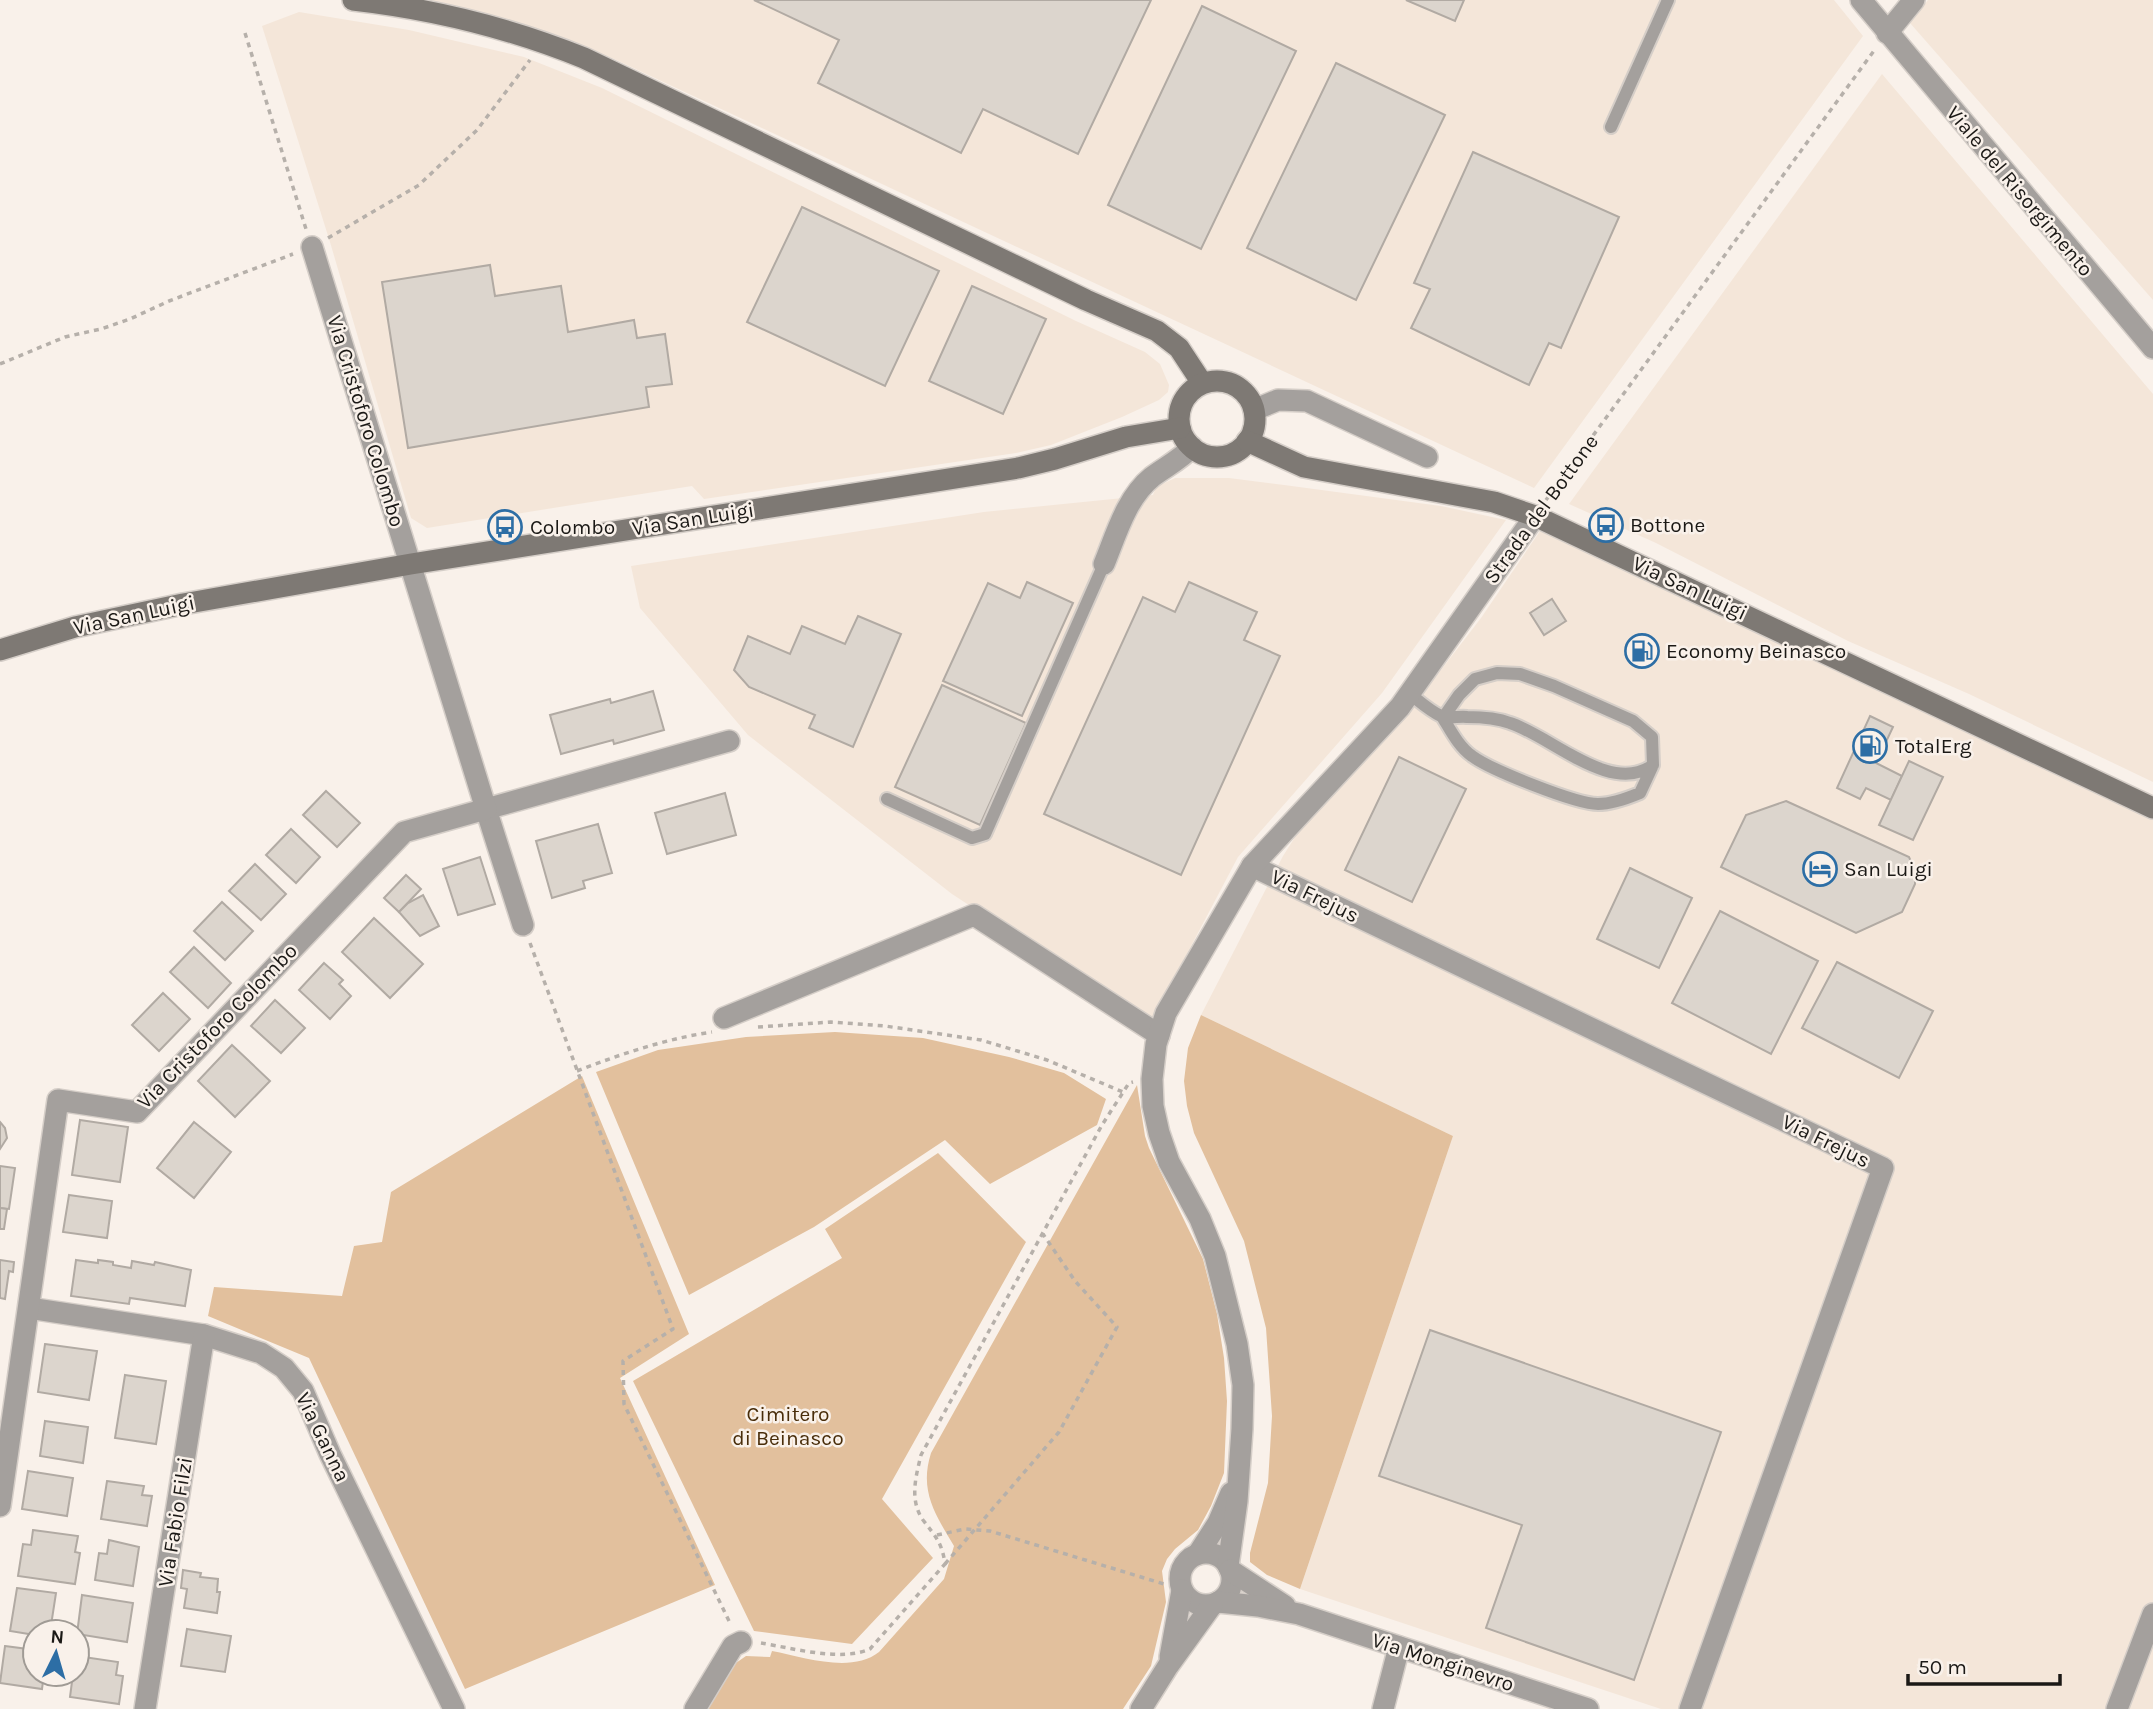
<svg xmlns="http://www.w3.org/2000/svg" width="2153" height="1709" font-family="Karla,sans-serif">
  <rect width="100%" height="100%" fill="#f9f1ea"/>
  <g fill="#f4e6d9">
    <path d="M430 0H1834L1863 36 1534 488 614 59 536 28Z"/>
    <path d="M1928 0H2153V300L1910 23Z"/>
    <path d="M299 12 409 30 524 57 602 88 1076 321 1145 352 1160 364 1169 385 1168 392 1159 400 1122 417 1051 445 1016 453 704 499 692 486 427 528 411 518 330 242 262 26Z"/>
    <path d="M1882 74 2153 394V782L1969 694 1848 641 1656 543 1569 504Z"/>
    <path d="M1175 478H1229L1284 485 1441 506 1506 520 1382 693 1238 857 1150 1024 952 894 748 735 640 608 631 566 984 512 1153 495 1156 487Z"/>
    <path d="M1540 531 2153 820V1709H1661L1300 1589 1453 1136 1201 1015 1283 856 1297 834 1410 710 1481 618Z"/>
  </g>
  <g fill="#e2c09d">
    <path d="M1201 1015 1453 1136 1300 1589 1267 1575 1250 1562V1553L1268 1483 1272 1416 1266 1328 1244 1241 1194 1133 1187 1106 1184 1081 1188 1048Z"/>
    <path d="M835 1032 923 1038 1009 1057 1064 1073 1106 1099 1097 1125 990 1184 945 1140 814 1227 689 1295 596 1072 658 1050 746 1037Z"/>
    <path d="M582 1076 689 1334 620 1378 715 1585 465 1689 309 1358 208 1316 214 1287 342 1296 354 1246 382 1242 391 1192Z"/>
    <path d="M1137 1085 1145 1136 1149 1148 1203 1259 1217 1314 1224 1358 1227 1401 1224 1473 1211 1506 1198 1530 1175 1549 1167 1559 1162 1571 1166 1602 1151 1666 1123 1709H708L733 1665 746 1656 770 1657 772 1651C804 1657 851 1674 879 1652L944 1579 954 1546C935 1514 919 1491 931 1453Z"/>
    <path d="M938 1153 1026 1242 882 1499 933 1558 852 1644 754 1631 633 1381 842 1258 825 1229Z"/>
  </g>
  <g fill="#dcd5cd" stroke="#b1aaa3" stroke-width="2">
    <path d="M754 0H1151L1078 154 983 109 961 153 818 83 839 40Z"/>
    <path d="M1406 0H1464L1455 21Z"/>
    <path d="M1202 6 1296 51 1201 249 1108 205Z"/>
    <path d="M1336 63 1445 115 1356 300 1247 248Z"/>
    <path d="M1473 152 1619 217 1561 348 1549 343 1529 385 1411 328 1430 289 1414 283Z"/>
    <path d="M802 207 939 271 885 386 747 322Z"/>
    <path d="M490 265 495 296 561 286 568 332 634 320 637 338 665 334 672 384 646 387 649 407 408 448 382 282Z"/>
    <path d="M972 286 1046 319 1003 414 929 381Z"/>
    <path d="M1027 582 1073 603 1022 716 943 681 988 583 1020 598Z"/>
    <path d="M1189 582 1257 612 1244 640 1280 656 1181 875 1044 814 1143 597 1175 612Z"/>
    <path d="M1552 599 1566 621 1544 635 1530 613Z"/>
    <path d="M858 616 901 634 853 747 809 728 815 715 749 687 734 670 748 636 790 654 802 626 845 644Z"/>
    <path d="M942 685 1026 723 980 825 895 787Z"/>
    <path d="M653 691 664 730 614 744 613 740 561 754 550 715 610 699 611 703Z"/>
    <path d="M1870 716 1893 727 1876 763 1902 776 1891 800 1866 788 1860 799 1837 788Z"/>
    <path d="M1399 757 1466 789 1412 902 1345 870Z"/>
    <path d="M1909 761 1943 777 1913 840 1879 825Z"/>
    <path d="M326 791 360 823 337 847 303 815Z"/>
    <path d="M725 793 736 835 667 854 655 813Z"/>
    <path d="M1786 801 1909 857 1915 871V884L1902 912 1856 933 1721 867 1746 815Z"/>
    <path d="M598 824 612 873 583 881 585 888 552 898 536 841Z"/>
    <path d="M291 829 320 857 296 883 266 855Z"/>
    <path d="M480 857 495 904 458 915 443 869Z"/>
    <path d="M255 864 286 894 261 920 229 891Z"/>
    <path d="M1630 868 1692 898 1659 968 1597 939Z"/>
    <path d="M406 875 421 889 399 912 384 898Z"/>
    <path d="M423 895 439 926 420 936 399 912 408 903Z"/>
    <path d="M222 902 253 931 225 960 194 931Z"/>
    <path d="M1720 911 1818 961 1771 1054 1672 1003Z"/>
    <path d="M374 918 423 964 390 998 342 952Z"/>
    <path d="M194 947 231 983 208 1008 170 972Z"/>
    <path d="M1837 962 1933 1011 1899 1078 1802 1028Z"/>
    <path d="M324 963 343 980 339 984 351 996 330 1019 299 990Z"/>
    <path d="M163 993 190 1019 159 1051 132 1025Z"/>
    <path d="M275 1000 305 1028 281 1053 251 1026Z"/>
    <path d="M232 1045 270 1081 235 1117 198 1081Z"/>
    <path d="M80 1120 128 1127 120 1182 72 1175Z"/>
    <path d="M0 1122 5 1128 7 1138 0 1149Z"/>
    <path d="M194 1122 231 1152 194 1198 157 1168Z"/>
    <path d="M0 1166 15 1168 9 1209 0 1208Z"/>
    <path d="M69 1195 112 1201 107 1238 63 1232Z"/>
    <path d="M0 1208 7 1209 4 1229H0Z"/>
    <path d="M0 1260 14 1262 13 1272 9 1271 5 1299 0 1298Z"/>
    <path d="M76 1260 98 1263V1260L113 1262V1265L131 1268 132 1261 154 1265 155 1262 191 1270 185 1306 130 1298 129 1304 71 1296Z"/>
    <path d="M1430 1330 1721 1432 1634 1680 1486 1628 1522 1525 1379 1476Z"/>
    <path d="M45 1344 97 1351 89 1400 38 1392Z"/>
    <path d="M125 1375 166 1381 156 1444 115 1438Z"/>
    <path d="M45 1421 88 1427 83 1463 40 1456Z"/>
    <path d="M28 1471 73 1478 67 1516 22 1509Z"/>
    <path d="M107 1481 144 1486 142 1495 152 1496 147 1526 101 1519Z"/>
    <path d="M33 1530 78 1536 75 1552 80 1553 75 1584 18 1576 23 1544 31 1545Z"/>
    <path d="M109 1540 139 1547 133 1586 95 1580 99 1553 107 1554Z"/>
    <path d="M183 1570 201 1573 200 1577 218 1579 217 1592H220L217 1613 184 1608 187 1589 181 1588Z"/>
    <path d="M17 1588 56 1593 50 1632H35V1635L10 1631Z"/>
    <path d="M82 1595 133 1603 127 1642 77 1634Z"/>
    <path d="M187 1629 231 1636 225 1672 181 1666Z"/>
    <path d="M5 1646 35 1650V1674H44L42 1689 0 1683Z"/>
    <path d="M77 1656 118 1662 116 1675 123 1676 119 1704 70 1697 73 1674H77Z"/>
  </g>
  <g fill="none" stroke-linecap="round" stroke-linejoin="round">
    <g stroke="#d5cec8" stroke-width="16">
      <g id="lane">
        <path d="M1611 127 1668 0"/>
        <path d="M1410 694C1419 701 1430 711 1441 716 1448 719 1459 716 1467 717 1481 717 1497 718 1510 723 1551 736 1611 796 1653 765L1652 737 1633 721 1554 686 1520 674 1497 673 1475 679 1459 695 1443 718C1451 731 1459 747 1472 756 1491 770 1576 804 1598 804 1612 804 1628 798 1640 793L1653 765"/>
        <path d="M887 799 972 838 985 834 1104 564"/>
      </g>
    </g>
    <g stroke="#d5cec8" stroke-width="24">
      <g id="street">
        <path d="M1861 0 2153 348"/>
        <path d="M1887 33 1914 0"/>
        <path d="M1254 410 1278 400 1307 401 1427 457"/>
        <path d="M1104 564C1116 535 1126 498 1152 477 1165 467 1180 460 1192 447"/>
        <path d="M1252 866 1883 1168 1690 1709"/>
        <path d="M523 925 486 809 729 741"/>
        <path d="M724 1018 974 915 1159 1035"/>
        <path d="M29 1308 204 1335 261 1353 284 1368 303 1391 330 1454 454 1709"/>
        <path d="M0 1506 58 1100 137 1112 404 832 486 809 312 247"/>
        <circle cx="1206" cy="1579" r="26"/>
        <path d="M1198 1554 1218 1523 1231 1493"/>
        <path d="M1228 1566 1237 1501 1242 1429 1243 1385 1237 1344 1215 1256 1200 1219 1169 1162 1159 1133 1153 1106 1152 1079 1156 1044 1166 1013 1252 866 1400 707 1535 516"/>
        <path d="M1230 1570 1285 1606"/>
        <path d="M1218 1602 1258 1606 1299 1614 1588 1709"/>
        <path d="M1170 1657 1182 1590"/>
        <path d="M145 1709 204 1335"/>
        <path d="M695 1709 733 1646 741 1642"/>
        <path d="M1141 1709 1168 1666 1212 1605"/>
        <path d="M1383 1709 1399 1647"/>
        <path d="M2117 1709 2153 1614"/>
      </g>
    </g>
    <g stroke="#d5cec8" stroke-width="24">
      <g id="secondary">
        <path d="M353 0C433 9 510 28 584 58L1086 300 1157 331 1179 348 1202 383"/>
        <circle cx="1217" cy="419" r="38"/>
        <path d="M1247 441 1304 467 1494 502 1535 516 2153 808"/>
        <path d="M0 650 75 627 183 604 411 564 1018 468 1055 459 1126 437 1180 428"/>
      </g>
    </g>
    <g stroke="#b6b0aa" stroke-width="3.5" stroke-dasharray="5 5" stroke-linecap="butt">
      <path d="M245 33 306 229"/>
      <path d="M328 238 419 185 477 130 530 60"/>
      <path d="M0 364 65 337 101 329 130 319 169 301 293 254"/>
      <path d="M1546 500 1876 48"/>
      <path d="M530 943 673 1329 623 1361 624 1404 731 1625"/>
      <path d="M758 1027 831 1022 885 1026 981 1040 1047 1060 1123 1092"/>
      <path d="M577 1071C621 1054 665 1039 712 1032"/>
      <path d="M937 1535 965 1529 990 1531 1164 1584"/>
      <path d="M945 1564 1059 1432 1117 1327 1075 1281 1043 1234"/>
      <path d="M761 1643C792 1648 841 1662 870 1649L945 1564C942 1542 935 1536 923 1520 909 1500 916 1476 921 1455L1102 1125 1129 1083 1133 1082"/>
    </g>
    <use href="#lane" stroke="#a4a09d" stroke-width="12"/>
    <use href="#street" stroke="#a4a09d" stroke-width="21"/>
    <use href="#secondary" stroke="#7e7974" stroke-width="21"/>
  </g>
  <defs>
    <g id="bus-ring" transform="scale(1.75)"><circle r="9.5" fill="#f9f1ea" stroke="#2d6ea5" stroke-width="1.5"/><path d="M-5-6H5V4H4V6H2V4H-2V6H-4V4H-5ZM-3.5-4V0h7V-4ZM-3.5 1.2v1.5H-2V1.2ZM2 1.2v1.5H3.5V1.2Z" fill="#2d6ea5"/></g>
    <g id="fuel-ring" transform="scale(1.75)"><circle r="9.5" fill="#f9f1ea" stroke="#2d6ea5" stroke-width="1.5"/><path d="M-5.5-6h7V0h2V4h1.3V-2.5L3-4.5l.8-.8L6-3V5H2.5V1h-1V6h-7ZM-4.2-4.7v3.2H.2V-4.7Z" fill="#2d6ea5"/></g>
    <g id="hotel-ring" transform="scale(1.75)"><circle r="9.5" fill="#f9f1ea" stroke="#2d6ea5" stroke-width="1.5"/><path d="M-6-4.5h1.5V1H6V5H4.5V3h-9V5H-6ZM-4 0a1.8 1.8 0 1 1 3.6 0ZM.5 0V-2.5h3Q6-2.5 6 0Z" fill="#2d6ea5"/></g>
  </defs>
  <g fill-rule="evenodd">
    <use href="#bus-ring" x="1606" y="525"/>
    <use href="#bus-ring" x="505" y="527"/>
    <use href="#fuel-ring" x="1642" y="651"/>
    <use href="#fuel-ring" x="1870" y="746"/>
    <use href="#hotel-ring" x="1820" y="869"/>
  </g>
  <g text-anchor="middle" stroke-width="5" stroke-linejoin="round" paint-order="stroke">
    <g font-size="21" fill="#1b1916" stroke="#f9f1ea">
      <text transform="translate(2020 191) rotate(50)" y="7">Viale del Risorgimento</text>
      <text transform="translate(366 421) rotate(73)" y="7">Via Cristoforo Colombo</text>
      <text transform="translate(1541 509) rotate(-54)" y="7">Strada del Bottone</text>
      <text transform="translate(693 519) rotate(-9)" y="7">Via San Luigi</text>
      <text transform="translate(1690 588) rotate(25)" y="7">Via San Luigi</text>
      <text transform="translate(134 615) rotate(-12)" y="7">Via San Luigi</text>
      <text transform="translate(1315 896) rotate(26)" y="7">Via Frejus</text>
      <text transform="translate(217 1026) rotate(-46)" y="7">Via Cristoforo Colombo</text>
      <text transform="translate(1826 1141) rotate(26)" y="7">Via Frejus</text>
      <text transform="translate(323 1437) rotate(64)" y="7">Via Ganna</text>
      <text transform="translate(175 1522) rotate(-81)" y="7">Via Fabio Filzi</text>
      <text transform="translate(1443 1662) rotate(18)" y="7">Via Monginevro</text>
    </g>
    <g font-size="21" fill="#1b1916" stroke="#f9f1ea" text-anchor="start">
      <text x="1630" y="532">Bottone</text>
      <text x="530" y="534">Colombo</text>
      <text x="1666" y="658">Economy Beinasco</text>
      <text x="1895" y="753">TotalErg</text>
      <text x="1844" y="876">San Luigi</text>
    </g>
    <g font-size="21" fill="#492d0a" stroke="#f9f1ea">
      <text x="788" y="1421">Cimitero<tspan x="788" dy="24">di Beinasco</tspan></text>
    </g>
  </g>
  <g transform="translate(56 1653) rotate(5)"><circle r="33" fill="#f9f1ea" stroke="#a09b95" stroke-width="2"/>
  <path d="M0-5L12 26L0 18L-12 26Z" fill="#2d6ea5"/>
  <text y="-10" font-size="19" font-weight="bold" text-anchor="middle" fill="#1b1916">N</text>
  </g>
  <path d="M1908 1674v10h152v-10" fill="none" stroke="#1b1916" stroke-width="3.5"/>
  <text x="1918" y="1674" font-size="21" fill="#1b1916" stroke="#f9f1ea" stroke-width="5" paint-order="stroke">50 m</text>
</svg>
